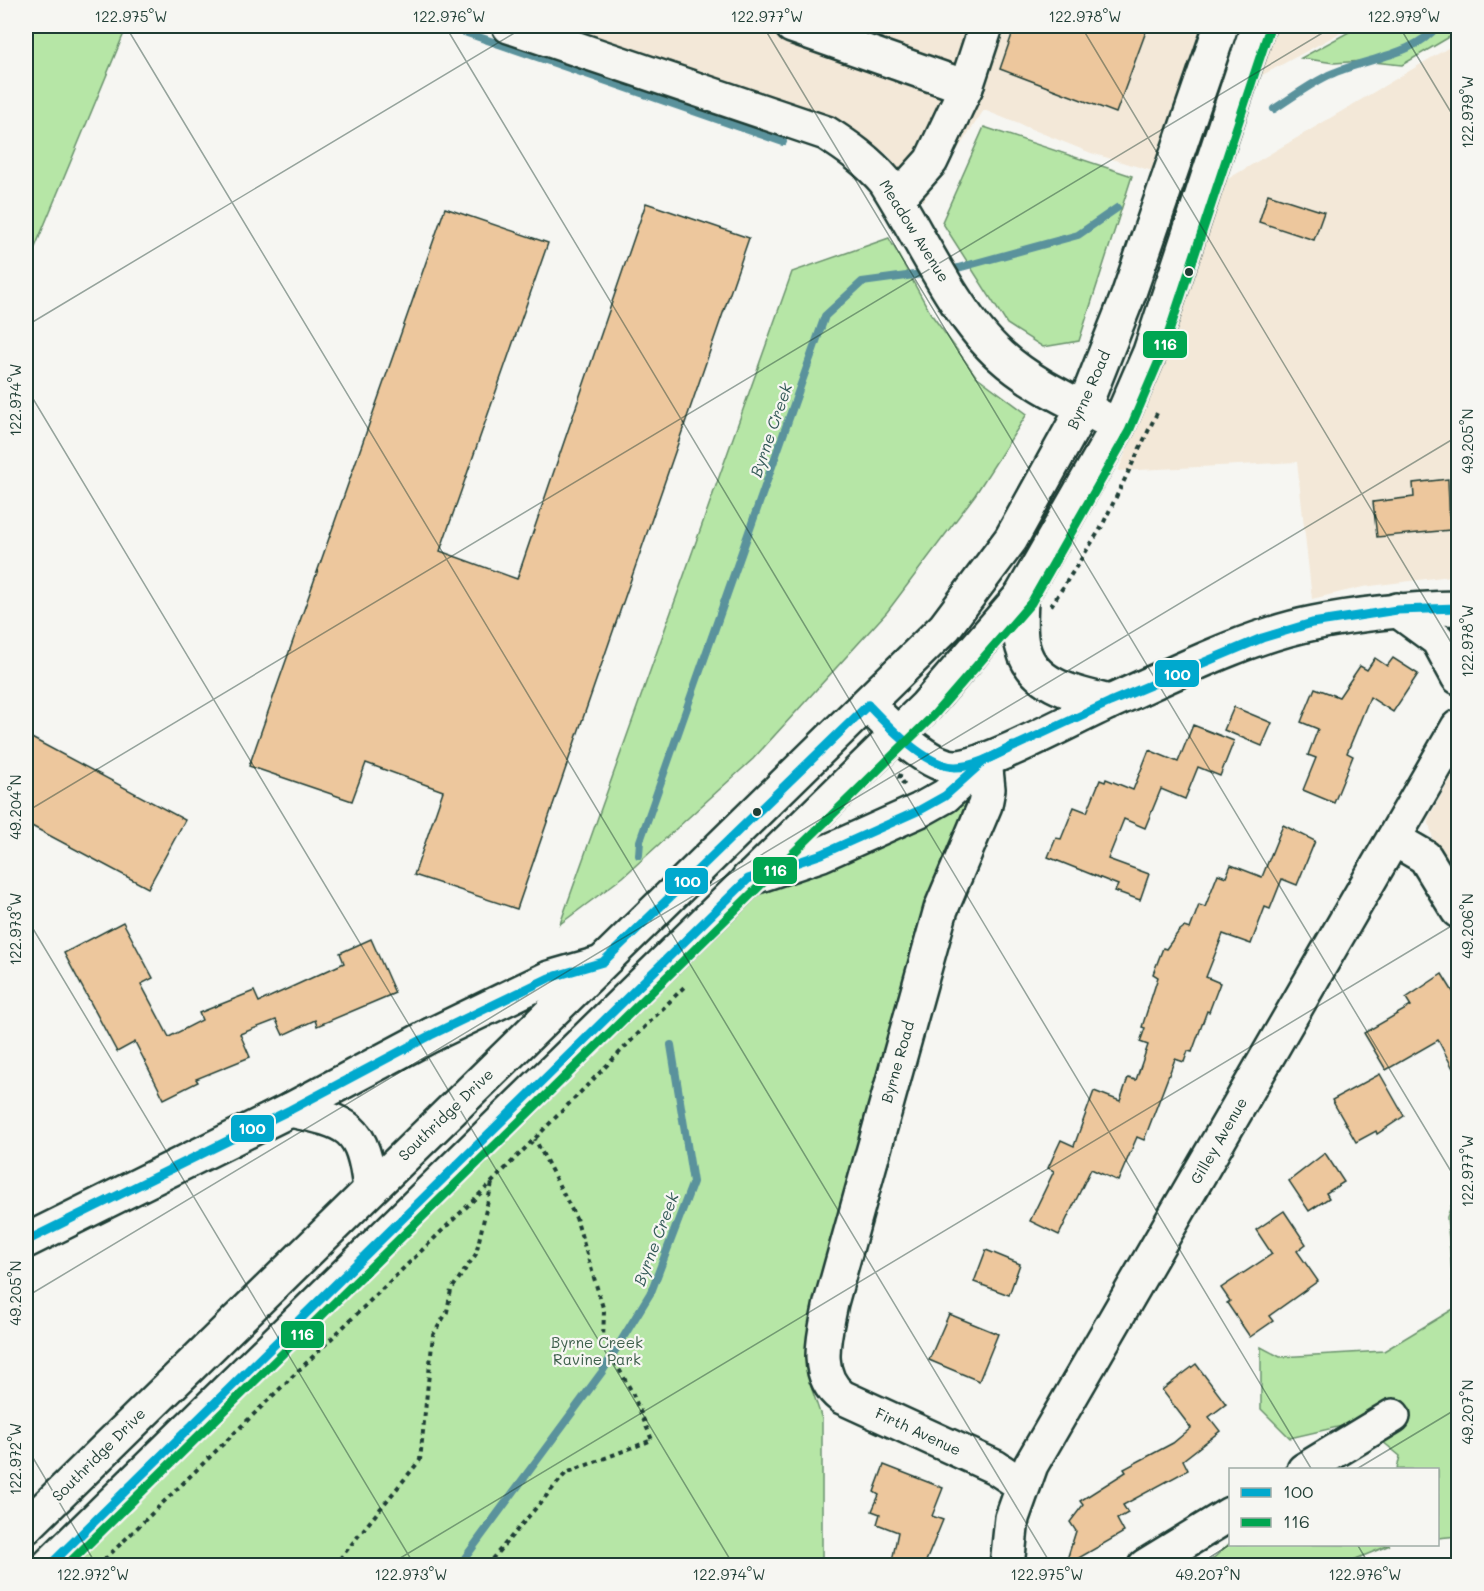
<svg xmlns="http://www.w3.org/2000/svg" width="1484" height="1591" font-family="Mali,sans-serif">
  <rect width="100%" height="100%" fill="#f6f6f2"/>
  <filter id="ink" filterUnits="userSpaceOnUse"><feTurbulence type="fractalNoise" baseFrequency=".0167" numOctaves="2"/><feDisplacementMap in="SourceGraphic" scale="12" xChannelSelector="R" yChannelSelector="G"/><feConvolveMatrix kernelMatrix="1 2 1 2 8 2 1 2 1" color-interpolation-filters="sRGB"/></filter>
  <g filter="url(#ink)">
    <g fill="#f3e8d8">
      <path d="M561 26H1206L1156 172 1091 153 984 110 923 201 888 155 854 129Z"/>
      <path d="M1275 26H1353L1257 78Z"/>
      <path d="M1458 42V575L1363 587 1312 599 1297 462 1118 471 1168 351 1221 183Z"/>
      <path d="M1458 765V883L1433 840 1428 819Z"/>
    </g>
    <g fill="#b6e6a6" stroke="#6a926d" stroke-width="1.5">
      <path d="M26 26H127L26 269Z"/>
      <path d="M1360 26H1458V32L1402 65 1363 61 1334 63 1301 58Z"/>
      <path d="M984 127 1132 176 1079 341 1043 347 1007 324 942 222Z"/>
      <path d="M889 238 931 314 976 376 1027 414 975 495 887 612 753 759 623 877 560 924 792 272Z"/>
      <path d="M967 797 971 798 810 1360 809 1381 822 1419V1565L74 1566 763 890Z"/>
      <path d="M1458 1188V1536L1438 1538V1470L1397 1469 1400 1456 1359 1422 1290 1438 1261 1409V1347L1280 1357 1384 1351 1455 1308 1447 1217Z"/>
      <path d="M1230 1543V1544L1390 1545 1341 1565H1206Z"/>
    </g>
    <g fill="none" stroke-linecap="round" stroke-linejoin="round">
      <g stroke="#5a929c" stroke-width="8">
        <path d="M447 26 783 142"/>
        <path d="M1274 109C1290 99 1307 86 1325 77 1359 59 1414 57 1437 26"/>
        <path d="M947 271 1078 235 1117 208"/>
        <path d="M639 855 640 841 825 316 862 282 929 273"/>
        <path d="M459 1566 602 1372 651 1292 693 1182 671 1045"/>
      </g>
    </g>
    <g fill="#edc79d" stroke="#1f3d34" stroke-width="1.5">
      <path d="M1015 26H1148L1116 113 1000 69Z"/>
      <path d="M1268 194 1324 212 1314 240 1259 222Z"/>
      <path d="M646 203 749 238 517 909 414 875 443 791 366 763 352 801 249 766 445 208 548 243 440 551 517 579Z"/>
      <path d="M1448 479 1450 530 1377 537 1373 502 1414 497 1413 483Z"/>
      <path d="M1375 658 1387 666 1393 658 1418 674 1393 712 1370 697 1347 753 1353 756 1334 803 1303 790 1316 758 1308 755 1318 729 1301 722 1315 688 1339 697 1360 666 1367 670Z"/>
      <path d="M1234 707 1272 723 1262 746 1224 730Z"/>
      <path d="M1193 725 1234 741 1220 776 1198 767 1185 799 1161 789 1145 828 1124 819 1108 859 1149 874 1140 900 1115 891 1118 885 1048 857 1056 838 1061 839 1074 807 1087 812 1100 780 1105 782 1106 779 1133 790 1149 750 1178 762Z"/>
      <path d="M26 735 185 820 148 888 26 823Z"/>
      <path d="M1283 825 1315 841 1297 885 1282 879 1270 909 1265 907 1251 944 1223 934 1206 977 1220 983 1209 1012 1207 1011 1192 1052 1188 1051 1184 1062 1175 1059 1144 1140 1137 1137 1118 1181 1091 1169 1059 1235 1030 1221 1054 1171 1048 1168 1061 1140 1074 1146 1094 1091 1120 1101 1128 1078 1136 1080 1148 1045 1140 1042 1145 1028 1142 1027 1158 977 1153 974 1163 948 1166 949 1179 931 1184 927 1190 929 1199 905 1205 907 1218 874 1226 877 1231 865 1262 877Z"/>
      <path d="M123 922 153 978 141 984 169 1037 202 1020 199 1013 254 991 259 1002 344 963 340 953 371 939 395 993 317 1026 315 1020 283 1035 276 1020 240 1034 250 1057 196 1079 198 1082 164 1099 135 1042 117 1052 64 953Z"/>
      <path d="M1442 974 1458 1000V1078L1438 1040 1386 1070 1364 1033 1411 1006 1406 998Z"/>
      <path d="M1380 1074 1404 1116 1377 1134 1376 1131 1356 1142 1332 1100Z"/>
      <path d="M1325 1153 1344 1182 1326 1193 1329 1198 1309 1211 1289 1181Z"/>
      <path d="M1284 1211 1306 1244 1297 1251 1318 1281 1269 1316 1273 1321 1250 1337 1227 1303 1230 1301 1221 1288 1272 1254 1256 1230Z"/>
      <path d="M986 1250 1020 1264 1009 1295 974 1282Z"/>
      <path d="M949 1314 998 1334 979 1381 929 1360Z"/>
      <path d="M1196 1364 1226 1404 1209 1417 1220 1431 1183 1460 1188 1470 1123 1505 1128 1513 1117 1519 1124 1532 1065 1566 1076 1531 1070 1522 1083 1505 1080 1501 1126 1472 1124 1469 1173 1443 1191 1428 1162 1390Z"/>
      <path d="M884 1465 943 1488 932 1516 943 1520 924 1566H891L898 1532 877 1524 880 1514 872 1511 879 1495 874 1492Z"/>
    </g>
    <g fill="none" stroke-linecap="round" stroke-linejoin="round">
      <g stroke="#1f3d34" stroke-width="38">
        <g id="minor">
          <path d="M509 26 826 133C848 147 868 161 885 181 920 235 954 314 1001 356 1035 387 1078 404 1118 426"/>
          <path d="M792 26 966 87 931 161 897 199"/>
          <path d="M966 87 986 26"/>
          <path d="M1397 610 1438 640 1458 677"/>
          <path d="M868 705C887 724 927 767 956 767 986 767 1077 716 1110 702 1173 674 1247 636 1314 623 1362 613 1410 609 1458 608"/>
          <path d="M985 760 988 789 985 805 941 909 831 1303C825 1334 812 1374 842 1397L995 1467 1022 1485"/>
          <path d="M1394 839 1425 857 1458 911"/>
          <path d="M748 879 822 854 920 810 945 796 985 760"/>
          <path d="M26 1241 290 1110 431 1035"/>
          <path d="M1304 1470 1393 1416"/>
          <path d="M1007 1566 1012 1518 1031 1465 1458 727"/>
          <path d="M1145 1566 1230 1514"/>
        </g>
      </g>
      <g stroke="#1f3d34" stroke-width="38">
        <g id="major">
          <path d="M1021 596C1021 612 1018 632 1023 648 1033 687 1077 694 1110 702"/>
          <path d="M431 1035 549 978 598 964"/>
          <path d="M290 1110C349 1122 363 1126 370 1189"/>
          <path d="M26 1527 945 627 1011 539 1084 407 1128 296 1221 26"/>
          <path d="M48 1566 926 706 1021 596 1118 426 1150 352 1258 26"/>
        </g>
      </g>
      <g stroke="#1f3d34" stroke-width="4" stroke-dasharray="4.5 4.5" stroke-linecap="butt">
        <path d="M1051 606 1101 528 1157 413"/>
        <path d="M901 774 899 778 906 787"/>
        <path d="M98 1566 492 1182 684 987"/>
        <path d="M334 1566 420 1460 433 1335 447 1312 451 1290 476 1254 492 1183"/>
        <path d="M486 1566 566 1473 652 1440 632 1392 603 1341 604 1311 576 1218 535 1139"/>
      </g>
      <use href="#minor" stroke="#f6f6f2" stroke-width="33"/>
      <use href="#major" stroke="#f6f6f2" stroke-width="33"/>
      <g stroke="#f6f6f2" stroke-width="14">
        <g id="bus-1">
          <path d="M868 705C888 726 925 766 955 767 975 767 996 755 1013 746"/>
          <path d="M26 1241 290 1110 431 1035 549 978 603 962 868 705"/>
          <path d="M49 1566 748 879 822 854 920 810 945 796 985 760 1110 702 1262 638 1312 623 1397 610 1458 608"/>
        </g>
      </g>
      <g stroke="#f6f6f2" stroke-width="14">
        <path id="bus-2" d="M66 1566 934 715 1031 603 1129 431 1161 356 1269 30"/>
      </g>
      <use href="#bus-1" stroke="#00a9ce" stroke-width="9"/>
      <use href="#bus-2" stroke="#00a651" stroke-width="9"/>
    </g>
  </g>
  <path fill="none" stroke="#1f3d34" stroke-width="1.5" stroke-opacity="0.45" d="M126 26 1052 1566M445 26 1312 1470M763 26 1458 1183M1081 26 1458 654M1399 26 1458 124M26 326 526 26M26 387 734 1566M26 812 1334 26M26 917 415 1566M26 1297 1458 436M26 1446 97 1566M1355 1470 1458 1408M1357 1544 1370 1566M387 1566 1458 922M1196 1566 1231 1544"/>
  <g fill="#1f3d34" stroke="#f6f6f2" stroke-width="2">
    <circle cx="1189" cy="272" r="5"/>
    <circle cx="757" cy="812" r="5"/>
  </g>
  <g text-anchor="middle" stroke-width="4.5" stroke-linejoin="round" paint-order="stroke">
    <g font-size="15" fill="#1f3d34" stroke="#f6f6f2">
      <text transform="translate(914 231) rotate(58)" y="5">Meadow Avenue</text>
      <text transform="translate(1089 390) rotate(-66)" y="5">Byrne Road</text>
      <text transform="translate(898 1062) rotate(-74)" y="5">Byrne Road</text>
      <text transform="translate(446 1115) rotate(-44)" y="5">Southridge Drive</text>
      <text transform="translate(1219 1141) rotate(-60)" y="5">Gilley Avenue</text>
      <text transform="translate(918 1432) rotate(25)" y="5">Firth Avenue</text>
      <text transform="translate(99 1455) rotate(-45)" y="5">Southridge Drive</text>
    </g>
    <g font-size="15" fill="#3d5f4b" stroke="#f6f6f2">
      <text x="597" y="1348">Byrne Creek<tspan x="597" dy="17">Ravine Park</tspan></text>
    </g>
    <g font-size="16" font-style="italic" fill="#335957" stroke="#f6f6f2">
      <text transform="translate(771 430) rotate(-71)" y="6">Byrne Creek</text>
      <text transform="translate(656 1239) rotate(-69)" y="6">Byrne Creek</text>
    </g>
  </g>
  <g stroke="#f6f6f2" stroke-width="2">
    <rect x="1142" y="330" width="46" height="29" rx="6" fill="#00a651"/>
    <rect x="1154" y="659" width="46" height="29" rx="6" fill="#00a9ce"/>
    <rect x="752" y="856" width="46" height="29" rx="6" fill="#00a651"/>
    <rect x="664" y="867" width="45" height="28" rx="6" fill="#00a9ce"/>
    <rect x="230" y="1114" width="45" height="29" rx="6" fill="#00a9ce"/>
    <rect x="280" y="1320" width="45" height="29" rx="6" fill="#00a651"/>
  </g>
  <g font-size="16" text-anchor="middle" font-weight="bold" fill="#fff">
    <text x="1165" y="350">116</text>
    <text x="1177" y="680">100</text>
    <text x="775" y="876">116</text>
    <text x="687" y="887">100</text>
    <text x="252" y="1134">100</text>
    <text x="302" y="1340">116</text>
  </g>
  <rect width="1484" height="1591" fill="none" stroke="#f6f6f2" stroke-width="66"/>
  <rect x="1229" y="1468" width="210" height="78" fill="#f6f6f2" stroke="#a0aca6" stroke-width="1.5"/>
  <rect x="1241" y="1488" width="30" height="9" fill="#00a9ce" stroke="#a0aca6" stroke-width="1.5"/>
  <text x="1283" y="1498" font-size="18" fill="#1f3d34">100</text>
  <rect x="1241" y="1518" width="30" height="9" fill="#00a651" stroke="#a0aca6" stroke-width="1.5"/>
  <text x="1283" y="1528" font-size="18" fill="#1f3d34">116</text>
  <rect x="33" y="33" width="1418" height="1525" fill="none" stroke="#1f3d34" stroke-width="2"/>
  <g font-size="15" text-anchor="middle" fill="#1f3d34">
    <text x="131" y="22">122.975°W</text>
    <text x="449" y="22">122.976°W</text>
    <text x="767" y="22">122.977°W</text>
    <text x="1085" y="22">122.978°W</text>
    <text x="1404" y="22">122.979°W</text>
    <text transform="translate(1468 112) rotate(-90)" y="5">122.979°W</text>
    <text transform="translate(16 400) rotate(-90)" y="5">122.974°W</text>
    <text transform="translate(1468 441) rotate(-90)" y="5">49.205°N</text>
    <text transform="translate(1468 641) rotate(-90)" y="5">122.978°W</text>
    <text transform="translate(16 807) rotate(-90)" y="5">49.204°N</text>
    <text transform="translate(1468 926) rotate(-90)" y="5">49.206°N</text>
    <text transform="translate(16 929) rotate(-90)" y="5">122.973°W</text>
    <text transform="translate(1468 1171) rotate(-90)" y="5">122.977°W</text>
    <text transform="translate(16 1293) rotate(-90)" y="5">49.205°N</text>
    <text transform="translate(1468 1412) rotate(-90)" y="5">49.207°N</text>
    <text transform="translate(16 1459) rotate(-90)" y="5">122.972°W</text>
    <text x="93" y="1580">122.972°W</text>
    <text x="411" y="1580">122.973°W</text>
    <text x="729" y="1580">122.974°W</text>
    <text x="1047" y="1580">122.975°W</text>
    <text x="1208" y="1580">49.207°N</text>
    <text x="1365" y="1580">122.976°W</text>
  </g>
</svg>
